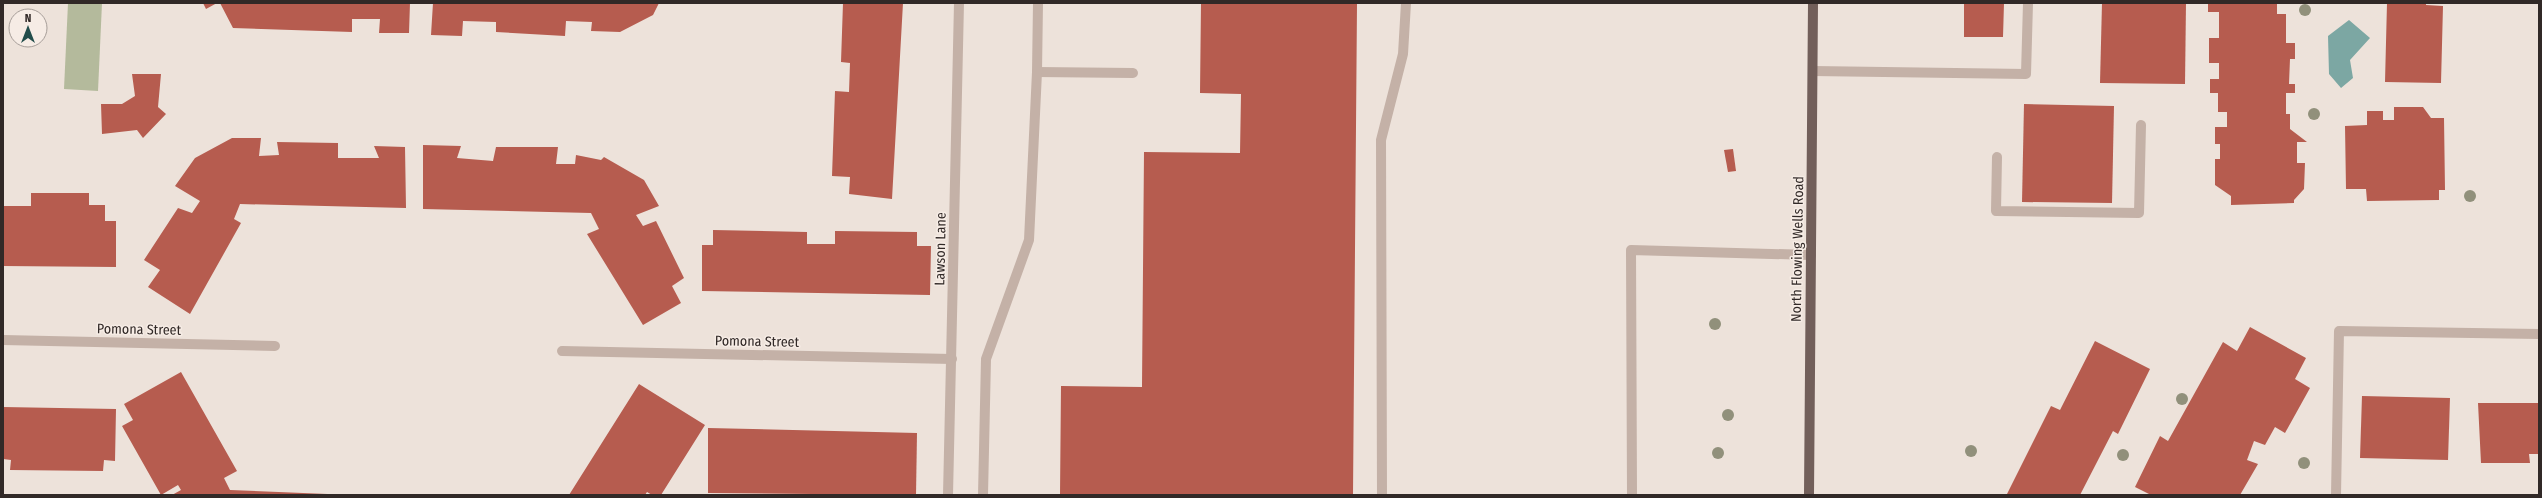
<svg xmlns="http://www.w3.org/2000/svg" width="2542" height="498" font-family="'Fira Sans Condensed',sans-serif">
  <rect width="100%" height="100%" fill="#ede2da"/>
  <path fill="#b4ba9c" d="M68 3H102L98 91 64 89Z"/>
  <path fill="#7ca7a3" d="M2349 20 2370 38 2350 60 2353 78 2341 88 2329 74 2328 36Z"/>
  <g fill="#b65c4f">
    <path d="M203 3H217L206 9Z"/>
    <path d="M220 3H410L409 33H379L380 19H352V32L233 28Z"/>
    <path d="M433 3H659L653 15 620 32 591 31 592 22 566 21 565 36 496 32V22L463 21 462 36 431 35Z"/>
    <path d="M843 3H903L892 199 849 194 850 177 832 176 835 91 849 92 850 63 841 62Z"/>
    <path d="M1201 3 1357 4 1353 495H1060L1061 386 1142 387 1144 152 1240 153 1241 94 1200 93Z"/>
    <path d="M1964 3H2004L2003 37H1964Z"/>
    <path d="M2102 3H2186L2185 84 2100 83Z"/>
    <path d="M2208 3H2277V14H2286V43H2295V59H2290L2289 84H2295V93H2286V114H2290V129L2307 142H2297V163H2305L2304 189 2294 200V203L2231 205V196L2215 185V159H2220V144H2215V127H2227V112H2218V93H2210V79H2219V63H2209V38H2219V12H2208Z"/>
    <path d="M2387 3H2426V5L2443 6 2441 83 2385 82Z"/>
    <path d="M132 74H161L158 107 166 114 143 138 137 130 102 134 101 104H122L135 96Z"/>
    <path d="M2024 104 2114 106 2112 203 2022 202Z"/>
    <path d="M2394 107H2423L2431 118H2444L2445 190H2439V200L2367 201 2366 189H2346L2345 126 2367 125V111H2383V120H2394Z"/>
    <path d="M232 138H261L259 156 279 155 277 142 338 143V158H379L374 146 405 147 406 208 240 204 234 219 241 223 190 314 148 287 160 270 144 260 178 208 192 213 200 201 175 186 195 158Z"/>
    <path d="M423 145 461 146 457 158 493 161 496 147H558L556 164H575L576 155 601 160 604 157 644 180 659 206 636 215 643 226 656 221 684 278 672 286 681 303 643 325 587 234 599 229 591 213 423 209Z"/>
    <path d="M1733 149 1736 171 1728 172 1724 150Z"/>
    <path d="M31 193H89V205H105V221H116V267L3 266V206H31Z"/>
    <path d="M713 230 807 232V244H835V231L917 232V246H931L930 295 702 291V245H713Z"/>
    <path d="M2250 327 2306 358 2295 379 2310 388 2285 433 2275 427 2265 445 2254 441 2247 460 2258 464 2240 495H2151L2135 487 2160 436 2168 441 2223 342 2237 351Z"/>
    <path d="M2095 341 2150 369 2118 434 2113 431 2080 495 2007 494 2051 406 2060 410Z"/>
    <path d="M181 372 237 471 224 478 230 490 352 495H172L181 490 178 485 161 495 122 426 133 420 124 404Z"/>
    <path d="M639 384 705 425 661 495H652L647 492 645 495H569Z"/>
    <path d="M2362 396 2450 398 2448 460 2360 458Z"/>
    <path d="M2478 403H2539V454H2529L2530 463H2481Z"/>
    <path d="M3 407 116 409 115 461 104 460 103 471 10 470 11 460 3 459Z"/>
    <path d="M708 428 917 433 916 495 708 493Z"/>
  </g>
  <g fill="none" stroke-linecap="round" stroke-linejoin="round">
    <g stroke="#c4b1a7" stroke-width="10">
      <path d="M1813 71 2026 74 2028 3"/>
      <path d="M1037 72 1133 73"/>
      <path d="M1997 157 1996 211 2139 213 2141 125"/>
      <path d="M983 495 986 359 1029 240 1037 72 1038 3"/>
      <path d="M1382 495 1381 140 1403 54 1406 3"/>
      <path d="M1632 495 1631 250 1811 255"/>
      <path d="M2336 495 2339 331 2539 334"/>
    </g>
    <g stroke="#c4b1a7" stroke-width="10">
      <path d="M3 340 275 346"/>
      <path d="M562 351 952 359"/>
      <path d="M948 495 959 3"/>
    </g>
    <path stroke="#725f5a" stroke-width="10" d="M1809 495 1813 3"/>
  </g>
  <g fill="#91907b">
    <circle cx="2305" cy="10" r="6"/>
    <circle cx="2314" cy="114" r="6"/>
    <circle cx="2470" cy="196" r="6"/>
    <circle cx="1715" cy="324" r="6"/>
    <circle cx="2182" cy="399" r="6"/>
    <circle cx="1728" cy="415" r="6"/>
    <circle cx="1971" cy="451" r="6"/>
    <circle cx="1718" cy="453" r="6"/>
    <circle cx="2123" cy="455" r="6"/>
    <circle cx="2304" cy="463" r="6"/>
  </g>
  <g text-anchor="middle" stroke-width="3" stroke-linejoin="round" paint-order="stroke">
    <g font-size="14" fill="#312927" stroke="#f6ece5">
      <text transform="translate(940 249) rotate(-89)" y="5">Lawson Lane</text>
      <text transform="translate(1797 249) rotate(-89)" y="5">North Flowing Wells Road</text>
      <text transform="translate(139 329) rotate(1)" y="5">Pomona Street</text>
      <text transform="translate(757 341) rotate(1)" y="5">Pomona Street</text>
    </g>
  </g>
  <rect width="2542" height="498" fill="none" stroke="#312927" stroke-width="8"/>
  <g transform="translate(28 28)"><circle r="19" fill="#f6ece5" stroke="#a79e99"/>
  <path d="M0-3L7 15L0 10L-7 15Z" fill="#224d4b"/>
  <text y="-6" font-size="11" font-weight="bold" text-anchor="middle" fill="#312927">N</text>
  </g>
</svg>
